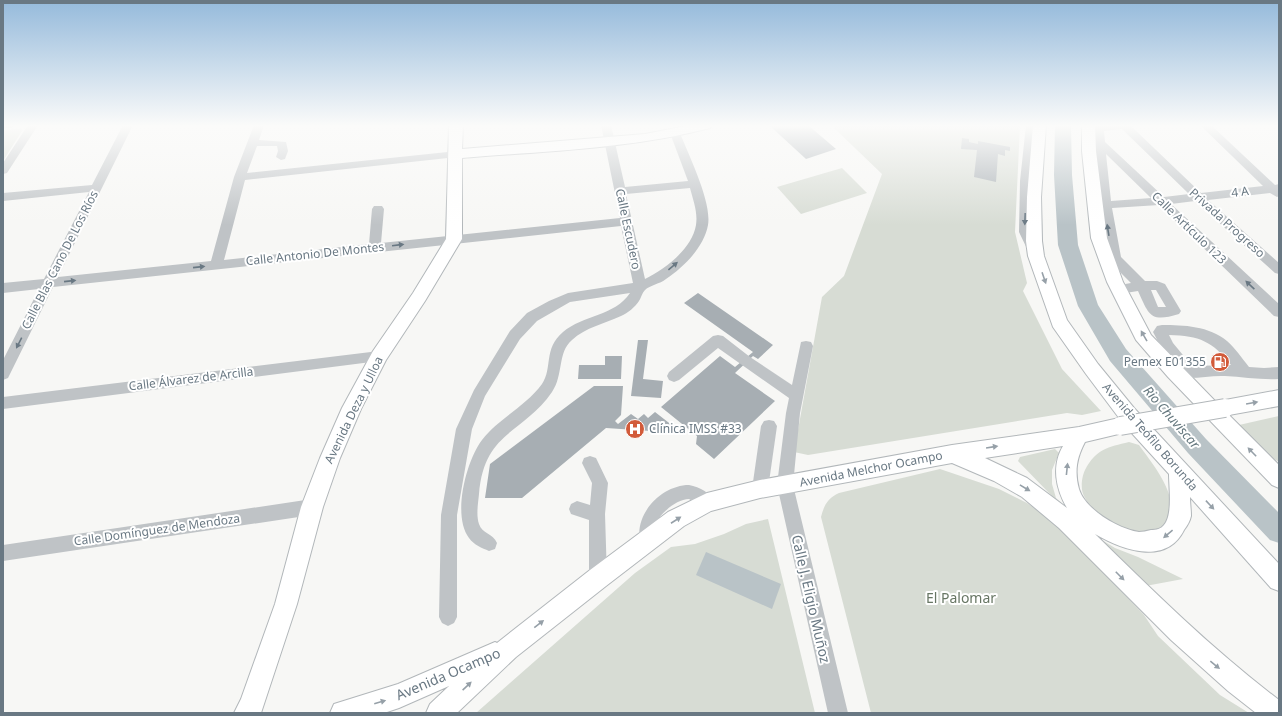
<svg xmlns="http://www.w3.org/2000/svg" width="1282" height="716" font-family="'Noto Sans',sans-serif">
  <rect width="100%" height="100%" fill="#f7f7f5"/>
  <g fill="#d7dcd4">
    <path d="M831 125H1020L1015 232 1027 283 1023 291 1062 369 1101 411 1082 415 1067 413 808 455 794 452 822 297 844 276 882 174Z"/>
    <path d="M21 129 22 131 3 161V130Z"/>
    <path d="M842 168 867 193 801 214 777 187Z"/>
    <path d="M1279 416V462L1266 454 1239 425Z"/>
    <path d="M1129 442 1139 445C1151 462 1168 482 1171 503 1173 509 1169 518 1166 523 1155 538 1129 534 1113 526 1106 523 1087 504 1084 496 1080 489 1082 476 1085 470 1096 449 1108 447 1129 442Z"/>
    <path d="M1055 449 1059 453 1052 470V484L1056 498 1087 531 1115 548 1138 557 1183 579 1140 587 1018 461 1020 457Z"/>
    <path d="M940 469 999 489 1027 503 1045 515 1060 528 1084 552 1144 615 1158 636 1220 695 1249 713H871L821 517C824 505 828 498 839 493Z"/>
    <path d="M768 519 815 713H476L635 573 671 547 695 544 724 534 746 524Z"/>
  </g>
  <path fill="#b9c3c7" d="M706 552 781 584 772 609 696 575Z"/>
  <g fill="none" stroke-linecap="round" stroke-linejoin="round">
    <path fill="#b9c3c7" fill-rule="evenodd" d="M1055 125H1071L1072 175 1078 245 1098 305 1126 349 1206 439 1279 513V543L1270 540 1188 453 1110 361 1078 306 1058 245 1054 175Z"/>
  </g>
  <g fill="#a7aeb3">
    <path d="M769 125H808L836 149 806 159Z"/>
    <path d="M962 138 969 139V142L978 144V141L1010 147V151L1005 150V156L998 154 996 182 974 177 977 150 961 149Z"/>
    <path d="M698 293 773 345 758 359 753 356 735 373 775 401 714 459 696 444 697 436 661 407 720 356 735 367 753 352 684 303Z"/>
    <path d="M638 340H648L643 379 663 381 661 398 631 396Z"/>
    <path d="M605 356H622L621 379H578L579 365H605Z"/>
    <path d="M594 386H623L621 415 615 421 618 424 631 414 638 419 644 414 648 418 655 412 673 426 666 432 606 428 522 498H485L490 464Z"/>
  </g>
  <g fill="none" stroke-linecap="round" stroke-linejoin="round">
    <g stroke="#b2b7ba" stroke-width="2">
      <g id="major">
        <path d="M449 125H463L462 149 645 134 691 125H712L710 128C630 149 545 151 462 158V239L425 301 386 360 361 409 340 458 323 507 297 604 261 713H234L241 699 275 604 301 507 320 458 342 408 373 351 413 293 446 239Z"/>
        <path d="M1033 125H1046L1041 197 1042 241 1044 256 1067 320 1098 364 1134 408 1279 564V591L1271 588 1190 497C1190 503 1191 510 1191 516 1190 521 1187 526 1184 530 1166 566 1122 550 1095 534 1154 592 1213 650 1279 700V713H1256L1228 691 1171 640 1059 528 1022 497 994 481 952 463 760 498 711 511 684 526 606 586 516 657 457 713H426L430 704 449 686 399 708 384 713H330L334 704 398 684 495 642 497 643 590 570 668 512 707 493 760 480 952 445 1079 427 1119 418 1086 374 1053 327 1028 256 1026 241 1027 197ZM1128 429 1169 474C1169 487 1173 515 1164 525 1161 529 1156 530 1151 530 1147 531 1142 532 1139 532 1118 529 1085 509 1079 489 1074 471 1077 457 1085 442L1127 432ZM1063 446C1051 466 1056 489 1067 508L1027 478 985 458Z"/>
        <path d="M1082 125H1095L1096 151 1107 238 1123 282 1151 335 1218 404 1225 400 1279 390V406L1229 415 1279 465V488L1272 485 1168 377 1136 340 1107 282 1091 238 1082 151Z"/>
      </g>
    </g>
    <g fill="#bfc3c6" fill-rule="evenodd">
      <path d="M3 125H16L11 128H3Z"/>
      <path d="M28 125H38L7 173 3 174V163Z"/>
      <path d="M123 125H133L58 277 211 261 234 177 254 125H264L259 140 286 142 288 151 285 159 281 160 276 157 278 151 277 146H257L247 173 457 151 462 154 457 157 245 180 224 260 369 244 372 209 374 206H382L384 209 381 243 620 218 601 125H611L625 187 688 181 670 133 675 130 680 133C689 156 712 202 708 225 704 247 684 267 666 279 660 284 650 285 645 290 642 293 641 298 639 301 635 307 628 313 621 316 604 324 586 327 572 340 557 353 564 374 552 392 523 434 484 431 479 494 478 504 476 515 479 524 482 534 493 533 497 543L495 549 489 551C482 548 474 545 469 538 452 516 466 461 482 440 499 418 525 407 542 384 553 368 543 349 563 332 583 315 615 316 630 293L570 302 537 321 520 339 485 396 472 429 457 515V617L454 623 448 626 442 623 439 617 441 515 456 429 474 390 510 331 527 313 549 301 568 293 633 283 621 226 53 287 8 378 3 380V360L39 289 3 293V283L44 279 89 192 3 201V193L92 185ZM690 188C693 200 698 212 696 225 692 249 665 269 645 279L626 194Z"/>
      <path d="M1026 125H1036L1032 181 1031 232 1040 252 1038 255 1034 256 1030 255 1019 232 1020 181Z"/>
      <path d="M1094 125H1134L1132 127 1201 193 1263 186 1200 125H1211L1275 185 1279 184V196L1277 197 1270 193 1208 200 1279 263V274L1275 273 1195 201 1171 204 1279 304V317L1274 316 1159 205 1112 208 1121 257 1145 281H1157L1165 284 1181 311 1179 314C1150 323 1149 315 1138 291L1119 294 1114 292 1113 289 1114 286 1131 283 1117 269 1112 268 1108 258 1099 205ZM1122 129 1189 194 1164 197 1105 142 1104 131ZM1106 154 1151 198 1111 201ZM1151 290H1156L1166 307H1158Z"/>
      <path d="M1162 325C1184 325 1209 326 1227 341 1235 348 1242 358 1249 367L1264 368 1279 367V379C1261 380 1243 377 1225 376 1209 375 1190 381 1175 376L1173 372 1177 367 1163 351 1153 332 1157 326ZM1169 335C1200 336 1212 341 1231 365L1192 366 1173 343Z"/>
      <path d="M718 335 723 336 750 357 792 385 801 342 806 341 811 342 813 346 800 413 793 485 848 713H828L777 485 786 413 789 398 718 348 679 380 674 382 669 380 667 376 669 372 713 336Z"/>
      <path d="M379 351 384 352 386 356 384 360 379 361 3 409V397Z"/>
      <path d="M769 420 774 421 777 426 768 489 766 494 760 496 754 494 752 489 761 426 764 421Z"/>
      <path d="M590 456 596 458 608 483 605 514 607 578 604 584 598 587 592 584 589 578V520L571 514 569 509 571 504 577 501 590 505 592 483 582 463 584 458Z"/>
      <path d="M689 485C700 487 711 493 715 503L713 508 707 510 689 499C678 499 665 510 659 518L656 541 654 547 648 549 642 547C630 518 660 485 689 485Z"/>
      <path d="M312 499 318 502 320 507 318 512 312 515 3 561V545Z"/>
    </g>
    <use href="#major" fill="#fff" fill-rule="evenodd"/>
    <g stroke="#b2b7ba" stroke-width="20" stroke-linecap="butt">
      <path id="major-bridge" d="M1120 426 1225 408"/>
    </g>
    <use href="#major-bridge" stroke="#fff" stroke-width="18"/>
  </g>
  <defs><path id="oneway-solid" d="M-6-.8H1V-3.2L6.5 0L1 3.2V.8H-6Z"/></defs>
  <g fill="#697883">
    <use href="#oneway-solid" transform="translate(1025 219) rotate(92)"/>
    <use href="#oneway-solid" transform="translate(1108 230) rotate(-99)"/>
    <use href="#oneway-solid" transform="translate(398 245) rotate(-7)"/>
    <use href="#oneway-solid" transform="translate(673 266) rotate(-40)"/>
    <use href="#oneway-solid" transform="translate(199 267) rotate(-6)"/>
    <use href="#oneway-solid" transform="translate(70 281) rotate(-6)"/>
    <use href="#oneway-solid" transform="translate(1250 285) rotate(-137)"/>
    <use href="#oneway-solid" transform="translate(19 343) rotate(117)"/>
  </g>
  <g fill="#96a0a8">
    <use href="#oneway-solid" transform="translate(1044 278) rotate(71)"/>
    <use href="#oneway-solid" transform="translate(1144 336) rotate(-120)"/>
    <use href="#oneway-solid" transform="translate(1252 403) rotate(-10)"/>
    <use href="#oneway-solid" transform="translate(992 447) rotate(-9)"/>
    <use href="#oneway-solid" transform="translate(1252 452) rotate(-134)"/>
    <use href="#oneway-solid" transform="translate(1067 469) rotate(-84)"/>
    <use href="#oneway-solid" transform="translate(1025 488) rotate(31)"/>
    <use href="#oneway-solid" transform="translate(1210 505) rotate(47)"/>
    <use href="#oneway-solid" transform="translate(676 520) rotate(-33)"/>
    <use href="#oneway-solid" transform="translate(1168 534) rotate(140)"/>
    <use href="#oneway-solid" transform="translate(1120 576) rotate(45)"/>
    <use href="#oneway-solid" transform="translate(539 624) rotate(-38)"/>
    <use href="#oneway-solid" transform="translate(1215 665) rotate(39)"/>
    <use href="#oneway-solid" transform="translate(467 686) rotate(-43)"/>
    <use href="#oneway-solid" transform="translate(380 702) rotate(-16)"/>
  </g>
  <linearGradient id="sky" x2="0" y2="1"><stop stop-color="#95badb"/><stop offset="0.56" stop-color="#fbfbfa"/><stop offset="1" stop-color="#fbfbfa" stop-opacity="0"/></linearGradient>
  <rect width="1282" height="225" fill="url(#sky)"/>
  <defs>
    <g id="fuel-disc" transform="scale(1)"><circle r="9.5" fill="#d25b3a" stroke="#fff"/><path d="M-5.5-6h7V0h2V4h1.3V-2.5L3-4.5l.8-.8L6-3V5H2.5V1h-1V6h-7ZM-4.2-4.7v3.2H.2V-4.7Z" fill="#fff"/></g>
    <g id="hospital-disc" transform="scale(1)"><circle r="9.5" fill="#d25b3a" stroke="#fff"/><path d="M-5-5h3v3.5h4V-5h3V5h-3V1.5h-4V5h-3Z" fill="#fff"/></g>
  </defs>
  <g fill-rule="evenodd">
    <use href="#fuel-disc" x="1220" y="362"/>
    <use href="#hospital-disc" x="635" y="429"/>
  </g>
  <g text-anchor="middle" stroke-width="4" stroke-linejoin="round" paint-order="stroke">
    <g font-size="12" fill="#697883" stroke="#fff">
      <text transform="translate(1240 192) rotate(-6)" y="4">4 A</text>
      <text transform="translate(1227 223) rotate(42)" y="4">Privada Progreso</text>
      <text transform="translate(1189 228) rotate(44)" y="4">Calle Artículo 123</text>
      <text transform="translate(628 229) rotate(78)" y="4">Calle Escudero</text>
      <text transform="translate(315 254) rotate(-6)" y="4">Calle Antonio De Montes</text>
      <text transform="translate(60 260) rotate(-63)" y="4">Calle Blas Cano De Los Ríos</text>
      <text transform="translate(191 379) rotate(-7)" y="4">Calle Álvarez de Arcilla</text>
      <text transform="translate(354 410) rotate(-64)" y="4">Avenida Deza y Ulloa</text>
      <text transform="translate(1150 437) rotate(49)" y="4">Avenida Teófilo Borunda</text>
      <text transform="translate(871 469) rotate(-11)" y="4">Avenida Melchor Ocampo</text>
      <text transform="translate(157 530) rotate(-8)" y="4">Calle Domínguez de Mendoza</text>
    </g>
    <g font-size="12" fill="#697883" stroke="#fff" text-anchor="end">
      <text x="1206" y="366">Pemex E01355</text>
      <text x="649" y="433" text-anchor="start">Clínica IMSS #33</text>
    </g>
    <g font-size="13" font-style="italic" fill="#65787f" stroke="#fff">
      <text transform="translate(1172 417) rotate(49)" y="5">Rio Chuviscar</text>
    </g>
    <g font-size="14" fill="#677664" stroke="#fff">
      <text x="961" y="603">El Palomar</text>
    </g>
    <g font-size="14" fill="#697883" stroke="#fff">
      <text transform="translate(811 599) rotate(77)" y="5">Calle J. Eligio Muñoz</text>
      <text transform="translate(448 674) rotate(-23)" y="5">Avenida Ocampo</text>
    </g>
  </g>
  <rect width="1282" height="716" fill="none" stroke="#697883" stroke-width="8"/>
</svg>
